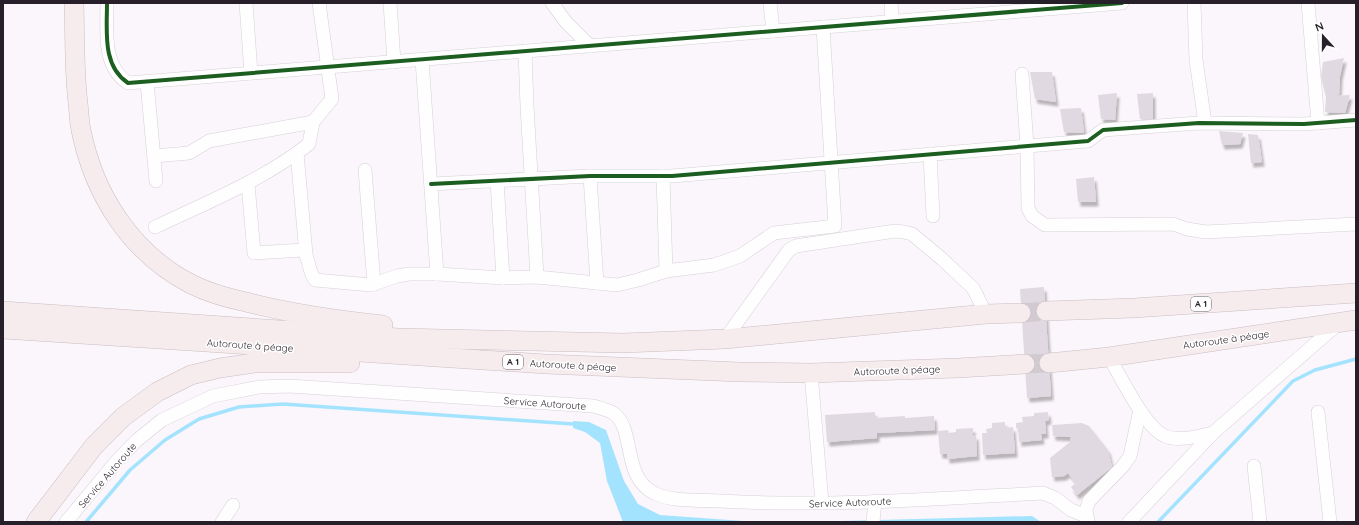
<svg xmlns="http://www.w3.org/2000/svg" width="1359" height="525" font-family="Quicksand,sans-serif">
  <defs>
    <filter id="shadow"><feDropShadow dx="2.5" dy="4.5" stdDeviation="1" flood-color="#0004"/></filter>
  </defs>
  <rect width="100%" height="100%" fill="#fbf6fb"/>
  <g fill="#a4e3fe">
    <path d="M573 421 589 422 606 430 624 481 638 504 660 515 757 522H623L607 481 600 443 585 432 573 428Z"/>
    <path d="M1032 516 1041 522H803Z"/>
  </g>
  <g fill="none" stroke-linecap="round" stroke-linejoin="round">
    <g stroke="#a4e3fe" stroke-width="3.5">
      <path d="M86 522 130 470 165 440 199 419 239 407 283 404 573 424"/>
      <path d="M1158 522 1293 381 1315 370 1356 359"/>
    </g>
  </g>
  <g fill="#e0d9e1" filter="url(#shadow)">
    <path d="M1344 58 1340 76 1339 95 1332 96 1350 95 1345 113 1325 112 1326 97 1321 77 1323 62Z"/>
    <path d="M1030 72H1052L1056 102 1035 99Z"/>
    <path d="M1117 93 1115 120 1101 119 1098 95Z"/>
    <path d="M1153 93V120L1140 119 1137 94Z"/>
    <path d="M1081 108 1084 133 1064 132 1060 109Z"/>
    <path d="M1219 131 1243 133 1240 144 1222 145Z"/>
    <path d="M1248 134 1258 135 1262 162 1251 163Z"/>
    <path d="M1094 177 1096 202H1078L1076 179Z"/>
    <path d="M1044 287 1051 396 1027 398 1020 289Z"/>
    <path d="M875 412V418L905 416V418L934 416 935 430 877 433V438L827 442 825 415Z"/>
    <path d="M1048 412 1049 420 1045 421 1046 434H1041L1042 440 1019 442 1018 428H1016V423L1023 422 1022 417 1034 416V413Z"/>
    <path d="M1005 422V428L1013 427 1015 453 983 455 982 433H987L986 429 992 428V423Z"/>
    <path d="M1082 423 1089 426 1108 450 1112 467 1077 495 1071 487 1076 483 1068 473 1064 476 1052 477 1050 458 1070 442 1071 437 1053 436 1052 425Z"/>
    <path d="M973 428V436L976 435 977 456 947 459V454H940L938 431 948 430 949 433 956 432V429Z"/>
  </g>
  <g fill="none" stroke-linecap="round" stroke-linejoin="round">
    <g stroke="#d1cbd1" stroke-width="19" stroke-dasharray="19 10" stroke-linecap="butt">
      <path d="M1021 313 1046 311"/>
      <path d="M1025 364 1049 363"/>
    </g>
    <g stroke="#d6d0d7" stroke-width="14">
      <g id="minor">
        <path d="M107 3C107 31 102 66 128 83L1122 3"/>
        <path d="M246 3 251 73"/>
        <path d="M390 3 394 62"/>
        <path d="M552 3 566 22 590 46"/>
        <path d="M770 3 773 31"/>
        <path d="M891 3 892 22"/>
        <path d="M1194 3 1196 60 1205 123"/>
        <path d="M1308 3 1318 123"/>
        <path d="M525 51 527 106 537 277"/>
        <path d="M422 60 437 274"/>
        <path d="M1022 74 1027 146 1028 208 1032 216 1045 225 1173 224 1187 229 1206 232 1356 224"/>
        <path d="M147 82 156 181"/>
        <path d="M297 153 306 254"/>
        <path d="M930 154 933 216"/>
        <path d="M154 156 189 153 209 141 313 122 332 99 319 3"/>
        <path d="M365 170 374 284"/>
        <path d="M590 176 597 283"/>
        <path d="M663 176 666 271"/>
        <path d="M497 181 503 278"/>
        <path d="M248 184 254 253 303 250C310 259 308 271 315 280L371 285 397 276 409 274H437L503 278 537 277 617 285 638 280 666 271 714 265 740 256 774 233 835 226 823 27"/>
        <path d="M431 184 590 176H672L1088 141 1103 130 1199 123 1304 124 1356 120"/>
        <path d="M155 227C208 202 263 180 309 144L313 122"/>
        <path d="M725 339 789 250 796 246 895 231 904 232 912 234 942 259 973 288 986 314"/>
        <path d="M1109 357C1121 377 1145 428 1165 436 1178 442 1200 436 1213 433L1339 323"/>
        <path d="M811 373 822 503"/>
        <path d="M1318 412 1330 522"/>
        <path d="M1254 466 1260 522"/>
        <path d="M66 522 116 462 136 441 162 420 213 396 259 387 289 386 593 406C600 408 608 410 613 413 636 428 621 476 654 493 670 502 702 500 720 501 828 507 935 499 1043 493L1055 498 1071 510 1086 516"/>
        <path d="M222 522 233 505"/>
        <path d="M873 522 875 501"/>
        <path d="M1088 522 1086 510 1089 501 1123 466 1130 456 1140 410"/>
        <path d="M1129 522 1213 433"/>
      </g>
    </g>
    <g stroke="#cabdc1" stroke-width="20">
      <g id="highway">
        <path d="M74 3C75 36 74 70 78 103 79 112 79 121 81 130 94 195 131 253 191 284 209 293 227 298 246 302 291 314 336 320 383 325"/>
        <path d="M3 311 398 338 623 343 725 339 986 314 1021 313"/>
        <path d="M1046 311 1134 308 1356 293"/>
        <path d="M3 329 546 364 740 372 811 373 958 368 1025 364"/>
        <path d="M1049 363 1109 357 1356 320"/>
        <path d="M36 522 94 446 123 417 157 392 191 375 220 368 254 363H350"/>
      </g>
    </g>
    <use href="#minor" stroke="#fefefe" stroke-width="13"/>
    <use href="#highway" stroke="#f6eced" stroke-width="19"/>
    <g stroke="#fff" stroke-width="6">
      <g id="cycleway">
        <path d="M107 3C107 31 102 66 128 83L1122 3"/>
        <path d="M431 184 590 176H672L1088 141 1103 130 1199 123 1304 124 1356 120"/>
      </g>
    </g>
    <use href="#cycleway" stroke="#1b5e20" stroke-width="4"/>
  </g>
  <g text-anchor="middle" stroke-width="3" stroke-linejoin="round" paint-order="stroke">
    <g fill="#fff" stroke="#686269" stroke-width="1">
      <rect x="1191" y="297" width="20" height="14" rx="3"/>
      <rect x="503" y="355" width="20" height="14" rx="3"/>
    </g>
    <g font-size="9" font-weight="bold" fill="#271f29">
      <text x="1201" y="307">A 1</text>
      <text x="513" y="365">A 1</text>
    </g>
    <g font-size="10" fill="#271f29" stroke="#fff">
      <text transform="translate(1226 339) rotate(-8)" y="4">Autoroute à péage</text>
      <text transform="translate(250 345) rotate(4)" y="4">Autoroute à péage</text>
      <text transform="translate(573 365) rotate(3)" y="4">Autoroute à péage</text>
      <text transform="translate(897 370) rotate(-2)" y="4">Autoroute à péage</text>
      <text transform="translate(545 403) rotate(4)" y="4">Service Autoroute</text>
      <text transform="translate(107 475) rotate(-49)" y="4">Service Autoroute</text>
      <text transform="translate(850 502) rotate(-2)" y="4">Service Autoroute</text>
    </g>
  </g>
  <rect width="1359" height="525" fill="none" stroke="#271f29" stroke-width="8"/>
  <g transform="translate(1323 36) rotate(339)" stroke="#ffffff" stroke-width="3" paint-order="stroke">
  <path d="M0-3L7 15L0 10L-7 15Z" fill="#271f29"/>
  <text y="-6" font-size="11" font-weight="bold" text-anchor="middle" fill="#271f29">N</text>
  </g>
</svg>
